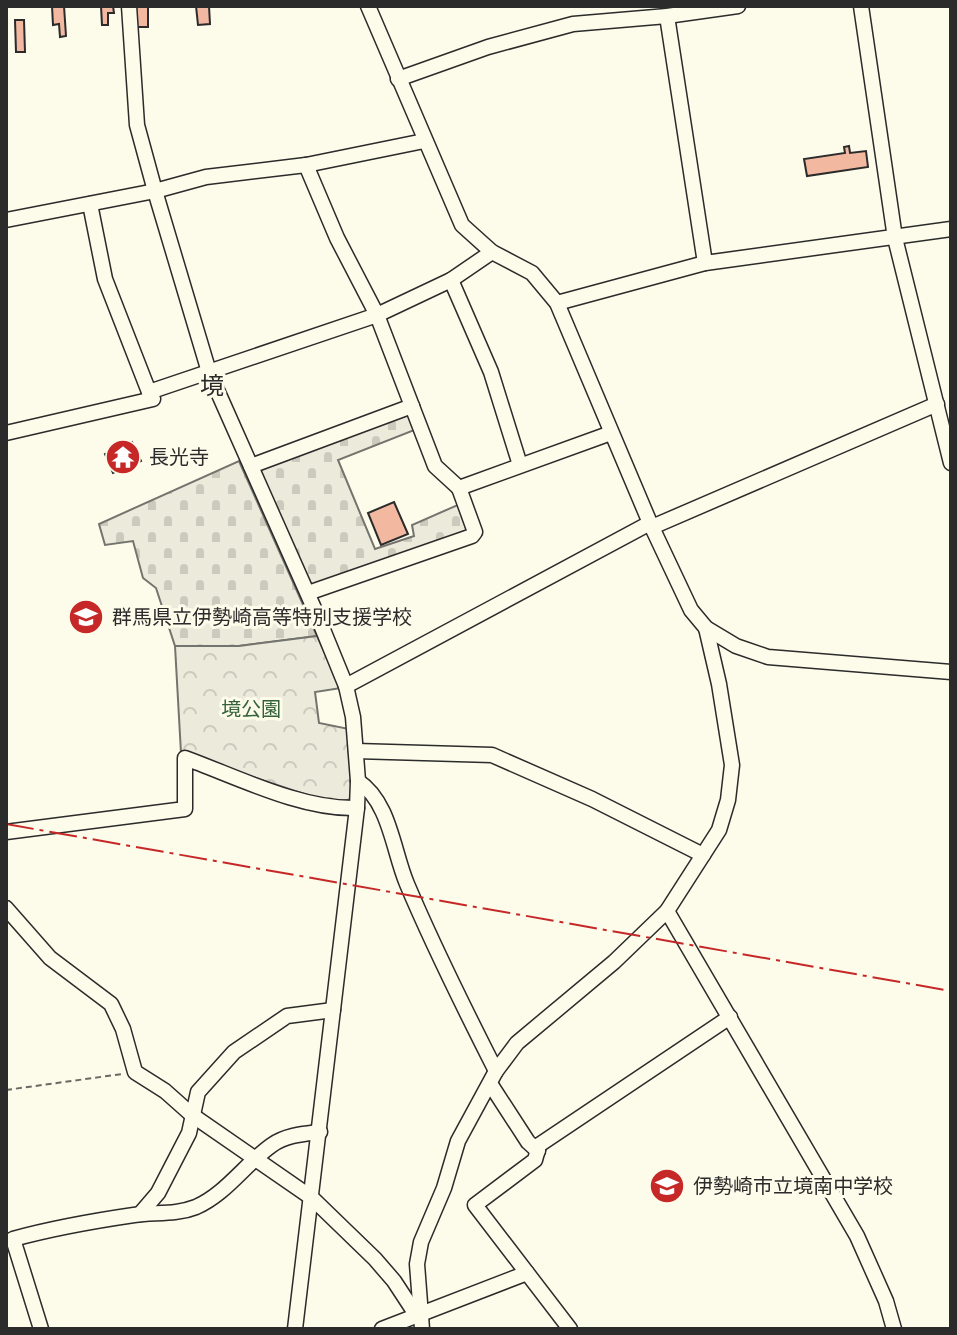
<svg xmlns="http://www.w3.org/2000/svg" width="957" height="1335" font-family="'Roboto Condensed','Noto Sans JP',sans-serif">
  <defs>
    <pattern id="cemetery-stones" width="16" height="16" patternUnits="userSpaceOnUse" patternTransform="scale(2)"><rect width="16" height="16" fill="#ecebdb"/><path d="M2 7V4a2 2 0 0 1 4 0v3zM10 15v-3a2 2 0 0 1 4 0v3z" fill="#cbcabc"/></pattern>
    <pattern id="park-crowns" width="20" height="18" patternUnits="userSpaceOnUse" patternTransform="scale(2)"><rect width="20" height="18" fill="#ecebdb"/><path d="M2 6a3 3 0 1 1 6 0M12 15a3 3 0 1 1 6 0" fill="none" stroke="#cbcabc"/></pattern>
  </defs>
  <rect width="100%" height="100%" fill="#fdfbea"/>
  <g fill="url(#cemetery-stones)" stroke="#74746e" stroke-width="2">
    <path d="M410 410 417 429 338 460 375 549 414 536 412 525 460 504 471 532 313 589 258 468Z"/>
    <path d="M239 461 317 636 239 646H175L156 588 143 578 133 541 105 545 99 524Z"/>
  </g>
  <path fill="url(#park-crowns)" stroke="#74746e" stroke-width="2" d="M317 636 341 688 315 692 319 723 349 729 352 799 331 803 181 753 175 646H239Z"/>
  <g fill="#f2b8a0" stroke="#2b2b2b" stroke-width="2">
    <path d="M52 6H64L66 36 60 37 59 24 53 25Z"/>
    <path d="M101 6H113L114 13H108V25H102Z"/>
    <path d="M136 6H148V27H137Z"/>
    <path d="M196 6H209L210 24 198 25Z"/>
    <path d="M15 20H24L25 52H16Z"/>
    <path d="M849 146 850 153 866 151 868 167 807 176 804 159 845 153 844 147Z"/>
    <path d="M132 442 141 461 113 473 105 454Z"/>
    <path d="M394 502 408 534 381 545 368 513Z"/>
  </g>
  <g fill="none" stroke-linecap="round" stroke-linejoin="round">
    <g stroke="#2b2b2b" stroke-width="17">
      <g id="minor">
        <path d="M129 6 137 125 155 191 209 372 317 615 346 686 353 717 358 781 357 808 295 1329"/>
        <path d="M368 6 462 225 492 252 532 273 557 303 650 523 691 610 706 628 736 646 768 657 951 672"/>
        <path d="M861 6 895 238 951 463"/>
        <path d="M667 16 705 263"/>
        <path d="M398 79 488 47 573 24 667 16 738 6"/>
        <path d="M306 165 337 238 377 315 435 466 459 488 611 433"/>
        <path d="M90 204 105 279 149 392"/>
        <path d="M6 220 155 191 206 177 306 165 424 141"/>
        <path d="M451 280 491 372 520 465"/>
        <path d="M557 303 705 263 951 229"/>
        <path d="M6 433 153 399 149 392 377 315 451 280 492 252"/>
        <path d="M251 466 412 406"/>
        <path d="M652 527 937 404"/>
        <path d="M308 593 472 536 475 532 459 488"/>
        <path d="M346 686 650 523"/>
        <path d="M356 751 492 755 592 799 703 855"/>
        <path d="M358 781C390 802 393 851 407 884 434 948 465 1010 496 1071"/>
        <path d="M6 832 185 809V758C237 777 302 810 357 808"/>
        <path d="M6 908 50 958 111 1004 123 1029 135 1072 165 1091 192 1115 312 1198 375 1259 394 1281 413 1310 420 1311"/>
        <path d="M667 911 857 1236 886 1301 894 1329"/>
        <path d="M491 1085 528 1142 538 1151"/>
        <path d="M140 1214 158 1193 189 1133 198 1092 234 1052 287 1016 333 1010"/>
        <path d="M41 1329 13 1239C53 1228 93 1221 134 1215 155 1212 176 1215 196 1207 226 1194 246 1163 272 1145 286 1135 303 1134 320 1132"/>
        <path d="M382 1329 527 1273"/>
        <path d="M422 1329 417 1264 421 1242 444 1188 458 1141 496 1071 517 1043 614 962 667 911 719 830 728 800 732 765 719 684 706 628"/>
        <path d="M570 1329 475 1205 535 1160 539 1145 730 1017"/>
      </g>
    </g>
    <path stroke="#6a6964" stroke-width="2" stroke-dasharray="6 4" stroke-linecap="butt" d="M6 1090 122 1074"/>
    <use href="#minor" stroke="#fdfbea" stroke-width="14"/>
    <path stroke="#c62828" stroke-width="2" stroke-dasharray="28 6 4 6" stroke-linecap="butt" d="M6 824 951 991"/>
  </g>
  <defs>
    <g id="temple-disc" transform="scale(1.8)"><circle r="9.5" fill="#c62828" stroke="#fdfbea"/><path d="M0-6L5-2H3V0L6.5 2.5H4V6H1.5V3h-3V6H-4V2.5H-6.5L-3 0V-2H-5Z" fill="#fff"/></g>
    <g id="school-disc" transform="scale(1.8)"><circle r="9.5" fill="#c62828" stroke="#fdfbea"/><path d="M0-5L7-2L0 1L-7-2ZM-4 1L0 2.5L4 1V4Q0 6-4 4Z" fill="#fff"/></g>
  </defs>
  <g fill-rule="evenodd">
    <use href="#temple-disc" x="123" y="457"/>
    <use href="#school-disc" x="86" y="617"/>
    <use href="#school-disc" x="667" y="1186"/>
  </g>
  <g text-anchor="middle" stroke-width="6" stroke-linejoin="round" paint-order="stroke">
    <g font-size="20" fill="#2b2b2b" stroke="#fdfbea" text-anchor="start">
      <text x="149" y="464">長光寺</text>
      <text x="112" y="624">群馬県立伊勢崎高等特別支援学校</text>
      <text x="693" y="1193">伊勢崎市立境南中学校</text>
    </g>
    <g font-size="20" fill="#34623c" stroke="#fdfbea">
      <text x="251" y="716">境公園</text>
    </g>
    <g font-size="24" fill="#2b2b2b" stroke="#fdfbea">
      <text x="212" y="394">境</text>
    </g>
  </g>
  <rect width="957" height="1335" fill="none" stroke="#2b2b2b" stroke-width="16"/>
</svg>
